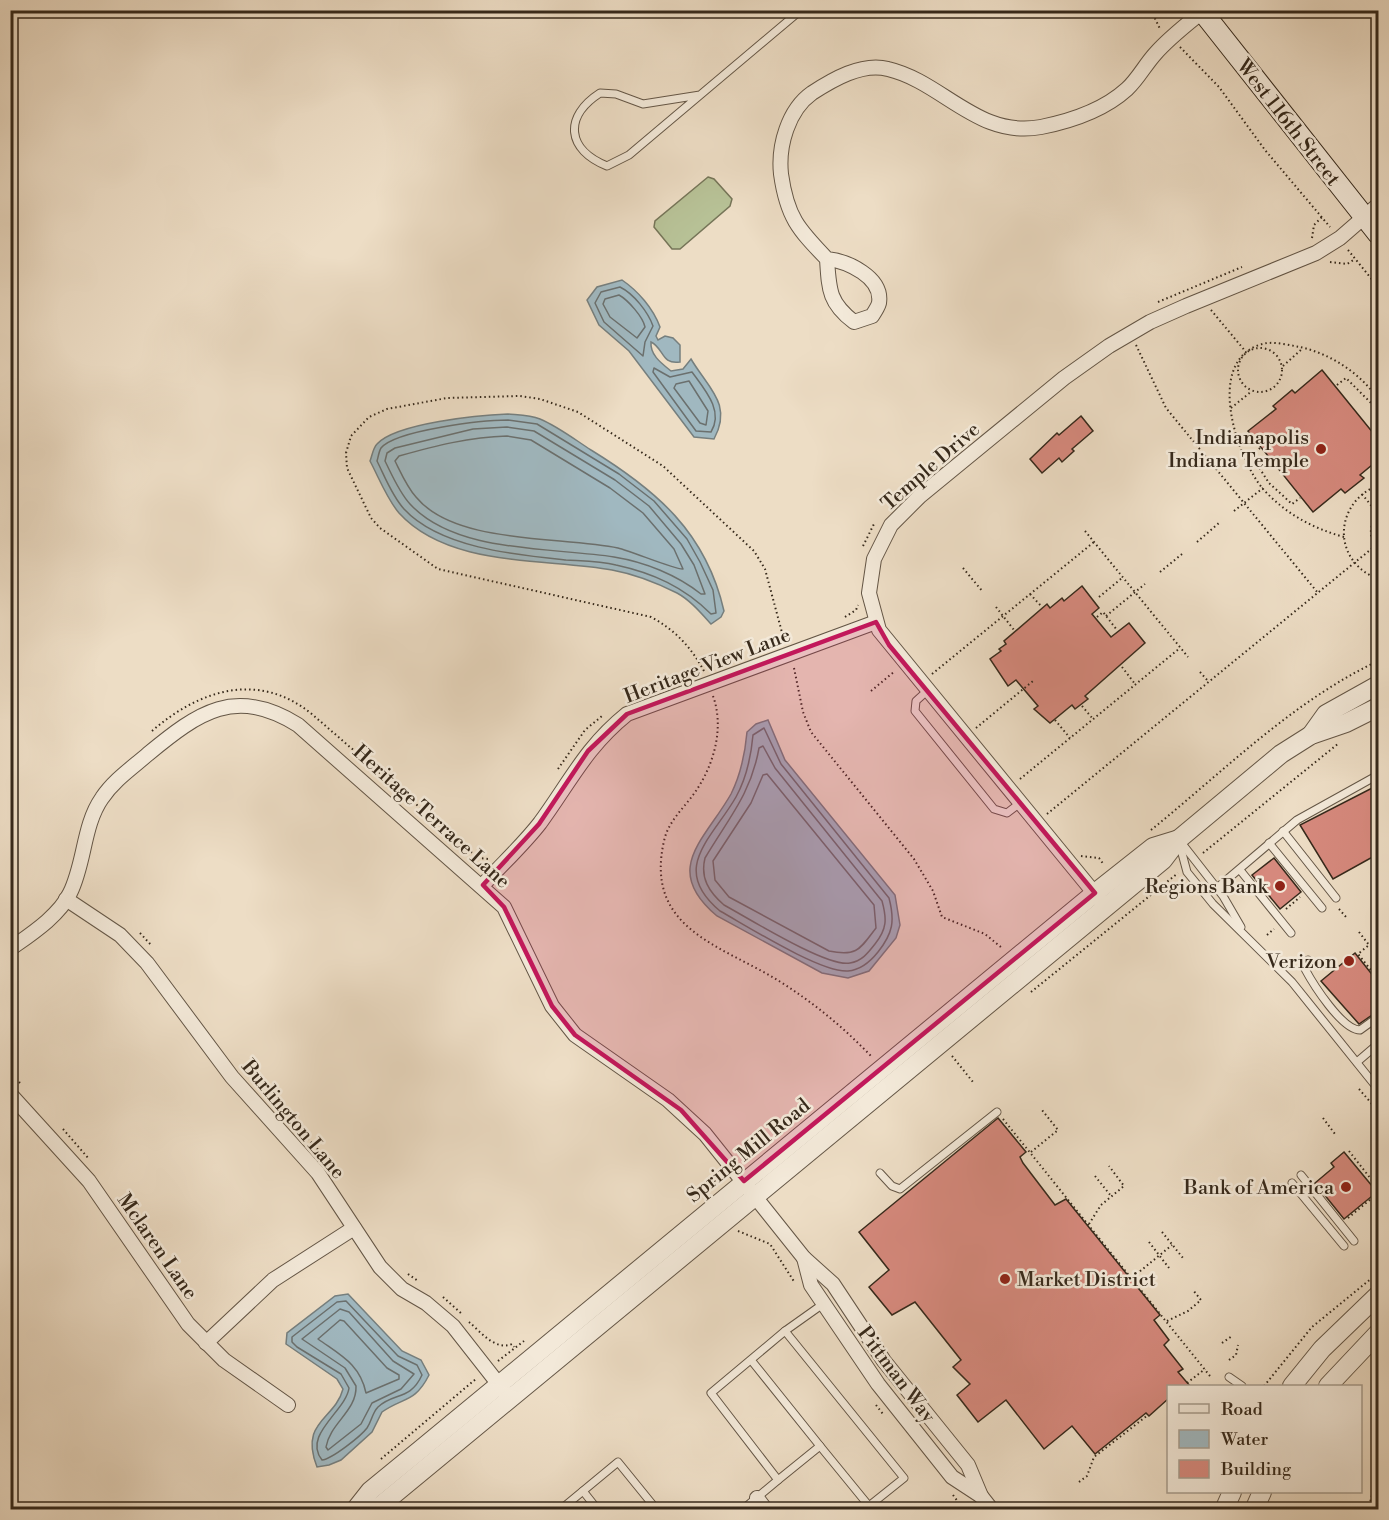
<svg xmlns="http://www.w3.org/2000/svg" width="1389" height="1520" font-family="'Libre Bodoni',serif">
  <rect width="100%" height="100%" fill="#edddc5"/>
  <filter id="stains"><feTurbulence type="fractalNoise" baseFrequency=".00333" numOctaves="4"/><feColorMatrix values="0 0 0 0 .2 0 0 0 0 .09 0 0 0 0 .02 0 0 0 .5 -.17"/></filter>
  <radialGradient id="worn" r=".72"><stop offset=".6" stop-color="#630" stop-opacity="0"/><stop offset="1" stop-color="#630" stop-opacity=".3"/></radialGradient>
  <path fill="#b7c196" stroke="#767558" stroke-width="1.5" d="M708 177 714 179 732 199 730 206 680 249H672L654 227 655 221Z"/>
  <g fill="#a0b8c0" stroke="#767f7e" stroke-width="1.5">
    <path d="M622 280C638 291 653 308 660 327L656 336 658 340 665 336 673 338 680 345V362C661 365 664 348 651 342 650 355 661 363 671 371L683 369 691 359C708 388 733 404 714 439L694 437 629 351 599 325 587 300 597 287Z"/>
    <path d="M508 414C518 415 530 415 540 419 557 426 574 439 591 450 656 490 706 532 724 611L721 617 711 624C701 613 690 600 677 593 657 583 634 574 612 570 546 558 449 568 399 513 387 499 379 478 370 461 372 456 373 448 377 444 396 423 480 415 508 414Z"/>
    <path d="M768 720 785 760 895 895 900 925 896 938 869 971 848 978 822 973 717 916C661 869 705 840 731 794 741 774 745 754 747 732L756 724Z"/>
    <path d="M348 1294 402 1351 421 1360 429 1375C415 1403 403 1397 382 1412L372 1432 341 1460 329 1465 317 1467C299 1421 335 1420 343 1389L337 1379 286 1344 287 1333 335 1296Z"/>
  </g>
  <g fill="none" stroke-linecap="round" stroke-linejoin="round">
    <g stroke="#6b706e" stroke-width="1.5">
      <path d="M620 287C634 294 648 312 653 326L645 342 643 356 604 322 595 303 601 292Z"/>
      <path d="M619 295C628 300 643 317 645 327L637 338 610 317 603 304 605 299Z"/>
      <path d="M654 368 670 377 692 372C705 390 724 411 711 432L696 431 653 372Z"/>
      <path d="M689 381 708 411 706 425 700 423 674 388 676 384Z"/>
      <path d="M508 420 537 424 619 474 654 501 687 539 700 562 713 590 716 613 711 614C684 587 653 573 616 565 600 561 582 561 566 560 516 555 440 548 404 509 392 496 385 477 377 461 378 458 379 451 381 448 396 430 484 420 508 420Z"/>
      <path d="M507 427 534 431 615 480 649 506 681 544 694 565 705 594H701C677 575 645 562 614 557 552 547 456 554 410 504 399 492 392 475 385 461L387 453 395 448 473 429Z"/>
      <path d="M507 436 531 440 610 488 643 513 674 549 683 569C676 570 631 551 618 548 562 536 455 545 416 497 407 487 401 473 395 461L399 456C435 446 469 437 507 436Z"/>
      <path d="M764 728 781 764 889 898C895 921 893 933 878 952 870 962 861 970 848 971 821 973 747 926 720 911 669 868 712 839 736 797 747 777 751 757 753 735Z"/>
      <path d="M763 746 775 768 882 901C887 919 887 929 875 944 868 953 862 961 850 963 828 968 748 918 724 905 709 892 700 878 705 858 728 819 751 794 759 748Z"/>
      <path d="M767 774 874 905 876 928C860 949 857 957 829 951L729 897 715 880 713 861 751 803 763 775Z"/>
      <path d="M346 1301 398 1356 417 1365 422 1375C410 1401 394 1392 378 1407 372 1413 372 1421 367 1428 361 1436 332 1459 322 1460 302 1435 346 1411 349 1388L341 1374 297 1347 292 1342V1337L337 1302Z"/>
      <path d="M340 1309 349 1312 393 1361 414 1374 401 1389 372 1403 361 1424 328 1450 326 1447C330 1423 357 1411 356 1386L345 1368 302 1339Z"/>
      <path d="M340 1320 344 1321 387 1368 399 1375V1379L366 1393C360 1364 340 1355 318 1339Z"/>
    </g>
  </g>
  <g fill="#d6897d" stroke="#36291b" stroke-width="1.5">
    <path d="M1322 370 1378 439V460L1360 475 1364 478 1345 493 1341 489 1313 512 1248 431 1276 409 1273 406 1292 390 1295 393Z"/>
    <path d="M1081 416 1093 431 1072 449 1074 451 1062 462 1059 458 1042 473 1030 459 1057 433 1059 435Z"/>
    <path d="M1082 586 1099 608 1092 614 1111 637 1129 623 1145 643 1085 696 1088 699 1075 709 1072 705 1050 723 1034 709 1038 706 1016 680 1008 686 990 659 1001 651 999 649 1006 644 1004 641 1047 604 1050 608 1062 598 1064 601Z"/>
    <path d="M1378 785V854L1333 879 1300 825Z"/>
    <path d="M1274 858 1301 892 1280 909 1252 875Z"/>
    <path d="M1355 953 1378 982V1011L1359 1024 1321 981Z"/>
    <path d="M998 1118 1026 1152 1020 1157 1023 1163 1055 1205 1066 1199 1160 1315 1154 1320 1169 1340 1164 1345 1183 1369 1178 1372 1190 1386H1168V1399L1149 1416 1146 1413 1095 1454 1072 1426 1044 1449 1006 1400 978 1422 957 1395 970 1384 953 1367 961 1360 915 1302 892 1315 869 1287 889 1270 859 1232Z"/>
    <path d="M1344 1152 1377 1192 1344 1219 1315 1183 1334 1167 1331 1163Z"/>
  </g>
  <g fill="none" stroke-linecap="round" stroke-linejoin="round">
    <g stroke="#645646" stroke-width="9">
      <g id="service">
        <path d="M700 95 643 104 616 94 600 93C563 117 567 150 607 166L629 155 801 10"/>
        <path d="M927 691 916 701 915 711 994 809 1007 813 1020 803"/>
        <path d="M1283 831 1336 898"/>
        <path d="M1180 841 1223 896 1241 927"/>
        <path d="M1179 842 1187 872 1213 904 1292 982 1378 1089"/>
        <path d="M1269 843 1322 908"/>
        <path d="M1240 870 1291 933"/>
        <path d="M1217 888 1297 820 1378 775"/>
        <path d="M1308 960 1305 969C1313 984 1342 1030 1360 1030L1378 1017"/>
        <path d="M1357 1062 1378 1044"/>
        <path d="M880 1173 892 1186 900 1189 997 1112"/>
        <path d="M1301 1175 1354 1241"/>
        <path d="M1292 1183 1344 1246"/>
        <path d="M785 1331 904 1478 869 1506 820 1446"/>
        <path d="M751 1360 820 1446 778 1480 711 1393 785 1331 823 1304"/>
        <path d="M1229 1377 1242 1386"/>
        <path d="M583 1491 598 1510"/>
        <path d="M560 1510 618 1462 657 1510"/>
        <path d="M742 1510 778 1480"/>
      </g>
    </g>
    <g stroke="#645646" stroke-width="16">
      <g id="minor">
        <path d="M827 259C829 290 829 303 854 322L872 316C874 313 878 307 879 303 883 277 847 261 827 259 798 229 787 217 781 174 778 146 788 110 812 93 832 80 862 62 888 69 943 82 978 139 1041 127 1071 121 1104 110 1127 89 1138 79 1145 65 1155 54 1169 38 1186 25 1202 12"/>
        <path d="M483 885C501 865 523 845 540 823 570 782 586 747 627 714L876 622"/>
        <path d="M66 899 120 935 147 963 232 1077 318 1173 380 1267 402 1289 426 1303 453 1326 504 1391"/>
        <path d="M1100 900 879 630 869 593 874 559 891 525 920 496 1064 378 1109 346 1150 322 1186 306 1316 253 1340 238 1378 205"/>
        <path d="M10 949C31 934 59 916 70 893 85 863 83 825 102 798 114 780 132 768 148 754 199 712 235 686 298 725L504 907 552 1006 575 1035 668 1100 705 1134 804 1258 833 1284 884 1361 968 1465 981 1496"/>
        <path d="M10 1094 89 1181 188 1324 224 1360 288 1405"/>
        <path d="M804 1258 811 1285 878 1384 952 1477 981 1496 992 1510"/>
        <path d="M206 1343 273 1280 354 1228"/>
        <path d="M757 1498 766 1510"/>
      </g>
    </g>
    <g stroke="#645646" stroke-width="20">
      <g id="tertiary">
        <path d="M1311 735 1326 714 1378 685"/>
        <path d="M1292 1386 1322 1349 1378 1295"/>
        <path d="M1328 1386 1378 1333"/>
        <path d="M355 1510 370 1491 420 1450 1095 893 1153 847 1179 839"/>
        <path d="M375 1510 1163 860 1179 839 1281 754 1311 735 1346 723 1378 707"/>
        <path d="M1224 1510 1232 1492"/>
        <path d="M1254 1510 1262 1492"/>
      </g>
    </g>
    <g stroke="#36291b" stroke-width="22">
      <path id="secondary" d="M1201 10 1378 234"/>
    </g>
    <g stroke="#36291b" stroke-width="2" stroke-dasharray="1.5 3" stroke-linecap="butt">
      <path d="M1151 10 1160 29"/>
      <path d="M1180 47 1219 87 1265 150 1330 227"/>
      <path d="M1312 238 1314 225 1322 217"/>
      <path d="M1348 250 1378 287"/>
      <path d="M1330 262 1347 264 1355 259"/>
      <path d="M1158 302 1242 267"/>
      <path d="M1211 310 1246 352"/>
      <path d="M1136 345 1166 408 1318 593"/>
      <circle cx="1260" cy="370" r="22"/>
      <path d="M1283 366 1303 348"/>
      <path d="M1337 385 1346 378 1373 405 1378 401"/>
      <path d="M1231 408 1252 391"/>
      <path d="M1260 448 1251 455 1269 483 1292 504 1300 498"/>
      <path d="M1378 485C1333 504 1332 561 1378 579"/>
      <path d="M1362 494 1378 514"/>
      <path d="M1234 511 1263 488"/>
      <path d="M1378 514C1369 526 1368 538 1378 549"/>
      <path d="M1085 531 1188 657"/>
      <path d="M1344 537C1312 528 1286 514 1263 489 1237 458 1205 364 1259 345 1272 340 1287 345 1300 347 1331 354 1360 373 1378 399"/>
      <path d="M1197 542 1219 523"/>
      <path d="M863 546 874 524"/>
      <path d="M963 568 983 592"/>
      <path d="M1160 572 1182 554"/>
      <path d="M1030 594 1042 607"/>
      <path d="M1099 597 1122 578"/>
      <path d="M996 607 1014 630"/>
      <path d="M1106 616 1145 584"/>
      <path d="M845 617 856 610 858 605"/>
      <path d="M1097 617 1103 612 1117 630"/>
      <path d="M1122 667 1135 684"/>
      <path d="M794 668 803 712 811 732 914 859 933 891 942 917 985 934 1002 948"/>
      <path d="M704 671C691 647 675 630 651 617L438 569 380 528 371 518 347 468 346 453 351 436 369 417 387 409 447 398 520 396 540 399 578 412 663 466 754 551 765 569 784 640"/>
      <path d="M1200 672 1208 681"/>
      <path d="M932 674 1094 542"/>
      <path d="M871 691 895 671"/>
      <path d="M713 696C725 729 713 768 693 795 682 810 668 822 664 841 644 929 721 945 779 981 814 1003 843 1027 871 1056"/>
      <path d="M1082 706 1093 719"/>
      <path d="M1055 720 1070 738"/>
      <path d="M976 728 1033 681"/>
      <path d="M152 731C199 690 259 670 313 715L478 858 489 859"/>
      <path d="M558 769 585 730 602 716"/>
      <path d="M1020 779 1180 648"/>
      <path d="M1047 814 1375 546"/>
      <path d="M1151 830C1224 771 1293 701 1378 661"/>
      <path d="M1203 853 1339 743"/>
      <path d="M1081 856 1099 858 1104 865"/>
      <path d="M1286 909 1300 897"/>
      <path d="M1339 909 1346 917"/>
      <path d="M1359 932 1369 945 1358 954 1378 979"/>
      <path d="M140 933 152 946"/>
      <path d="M1267 935 1274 929"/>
      <path d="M1372 971 1378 966"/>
      <path d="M1031 992 1178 873"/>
      <path d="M952 1056 973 1082"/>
      <path d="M10 1072 20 1083"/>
      <path d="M263 1088 321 1153"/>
      <path d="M1359 1089 1372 1104"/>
      <path d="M1323 1118 1335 1134"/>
      <path d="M1003 1119 1210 1376"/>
      <path d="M63 1129 89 1159"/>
      <path d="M1349 1151 1378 1188"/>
      <path d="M1031 1152 1058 1130 1042 1110"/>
      <path d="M744 1160 753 1152"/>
      <path d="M713 1167 715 1185"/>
      <path d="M1095 1176 1111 1196"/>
      <path d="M1348 1218 1378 1193"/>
      <path d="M1089 1224 1101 1205 1124 1186 1109 1166"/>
      <path d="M738 1231 770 1244 795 1283"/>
      <path d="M1162 1232 1183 1258"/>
      <path d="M1149 1242 1169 1268"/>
      <path d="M408 1274 418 1281"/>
      <path d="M1133 1277 1172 1245"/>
      <path d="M443 1297 463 1315"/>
      <path d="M1167 1321 1188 1311 1201 1300 1193 1290"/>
      <path d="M469 1322C481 1332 495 1351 512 1344L514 1347"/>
      <path d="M1222 1343 1232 1336"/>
      <path d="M1229 1360 1236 1355 1238 1345"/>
      <path d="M498 1361 524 1341"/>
      <path d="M1187 1383 1205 1369"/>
      <path d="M1264 1386 1312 1327 1378 1273"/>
      <path d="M876 1405 883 1414"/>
      <path d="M381 1459 477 1378"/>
      <path d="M1079 1482 1087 1476 1094 1457 1148 1415"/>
      <path d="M953 1495 964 1510"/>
      <path d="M1368 1510 1378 1473"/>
    </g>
    <use href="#service" stroke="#f3e9d9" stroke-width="7"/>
    <use href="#minor" stroke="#f3e9d9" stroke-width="14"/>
    <use href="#tertiary" stroke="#f3e9d9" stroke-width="18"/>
    <use href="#secondary" stroke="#f3e9d9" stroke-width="20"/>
  </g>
  <path fill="#c2185b" fill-opacity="0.2" stroke="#c2185b" stroke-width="4.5" stroke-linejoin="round" d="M876 622 889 645 1095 893 744 1181 681 1110 575 1035 552 1006 504 907 483 885 539 824 588 751 627 714Z"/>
  <g fill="#8f2418" stroke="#f3e9d9" stroke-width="2">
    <circle cx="1321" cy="449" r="6"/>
    <circle cx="1280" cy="886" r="6"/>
    <circle cx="1349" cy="961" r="6"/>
    <circle cx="1346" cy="1187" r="6"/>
    <circle cx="1005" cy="1279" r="6"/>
  </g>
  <g text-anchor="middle" stroke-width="5" stroke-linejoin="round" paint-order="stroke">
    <g font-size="20" fill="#36291b" stroke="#f3e9d9">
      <text transform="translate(1289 122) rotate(52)" y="7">West 116th Street</text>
      <text transform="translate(930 466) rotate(-41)" y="7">Temple Drive</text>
      <text transform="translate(707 665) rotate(-21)" y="7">Heritage View Lane</text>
      <text transform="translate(432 816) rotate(42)" y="7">Heritage Terrace Lane</text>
      <text transform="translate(294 1119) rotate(50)" y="7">Burlington Lane</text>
      <text transform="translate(748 1150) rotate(-39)" y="7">Spring Mill Road</text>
      <text transform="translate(158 1246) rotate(55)" y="7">Mclaren Lane</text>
      <text transform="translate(897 1374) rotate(53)" y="7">Pittman Way</text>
    </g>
    <g font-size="20" fill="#36291b" stroke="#f3e9d9" text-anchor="end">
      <text x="1309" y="444">Indianapolis<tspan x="1309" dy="23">Indiana Temple</tspan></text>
      <text x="1268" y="893">Regions Bank</text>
      <text x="1337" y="968">Verizon</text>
      <text x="1334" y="1194">Bank of America</text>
      <text x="1017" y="1286" text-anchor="start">Market District</text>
    </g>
  </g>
  <rect width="1389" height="1520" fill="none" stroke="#edddc5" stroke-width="36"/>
  <rect x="12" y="12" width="1365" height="1496" fill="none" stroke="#36291b" stroke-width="3"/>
  <rect x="18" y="18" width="1353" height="1484" fill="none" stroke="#36291b" stroke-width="1.5"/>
  <rect x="1167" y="1385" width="195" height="108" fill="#f3e9d9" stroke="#a79c8d" stroke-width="1.5"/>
  <rect x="1179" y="1404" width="30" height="9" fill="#f3e9d9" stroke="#a79c8d" stroke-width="1.5"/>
  <text x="1221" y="1415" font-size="18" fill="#36291b">Road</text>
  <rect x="1179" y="1430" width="30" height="18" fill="#a0b8c0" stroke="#a79c8d" stroke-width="1.5"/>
  <text x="1221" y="1445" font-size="18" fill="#36291b">Water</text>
  <rect x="1179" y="1460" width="30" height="18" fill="#d6897d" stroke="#a79c8d" stroke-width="1.5"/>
  <text x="1221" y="1475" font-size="18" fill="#36291b">Building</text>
  <rect width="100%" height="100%" filter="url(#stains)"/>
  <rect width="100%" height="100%" fill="url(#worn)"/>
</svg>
